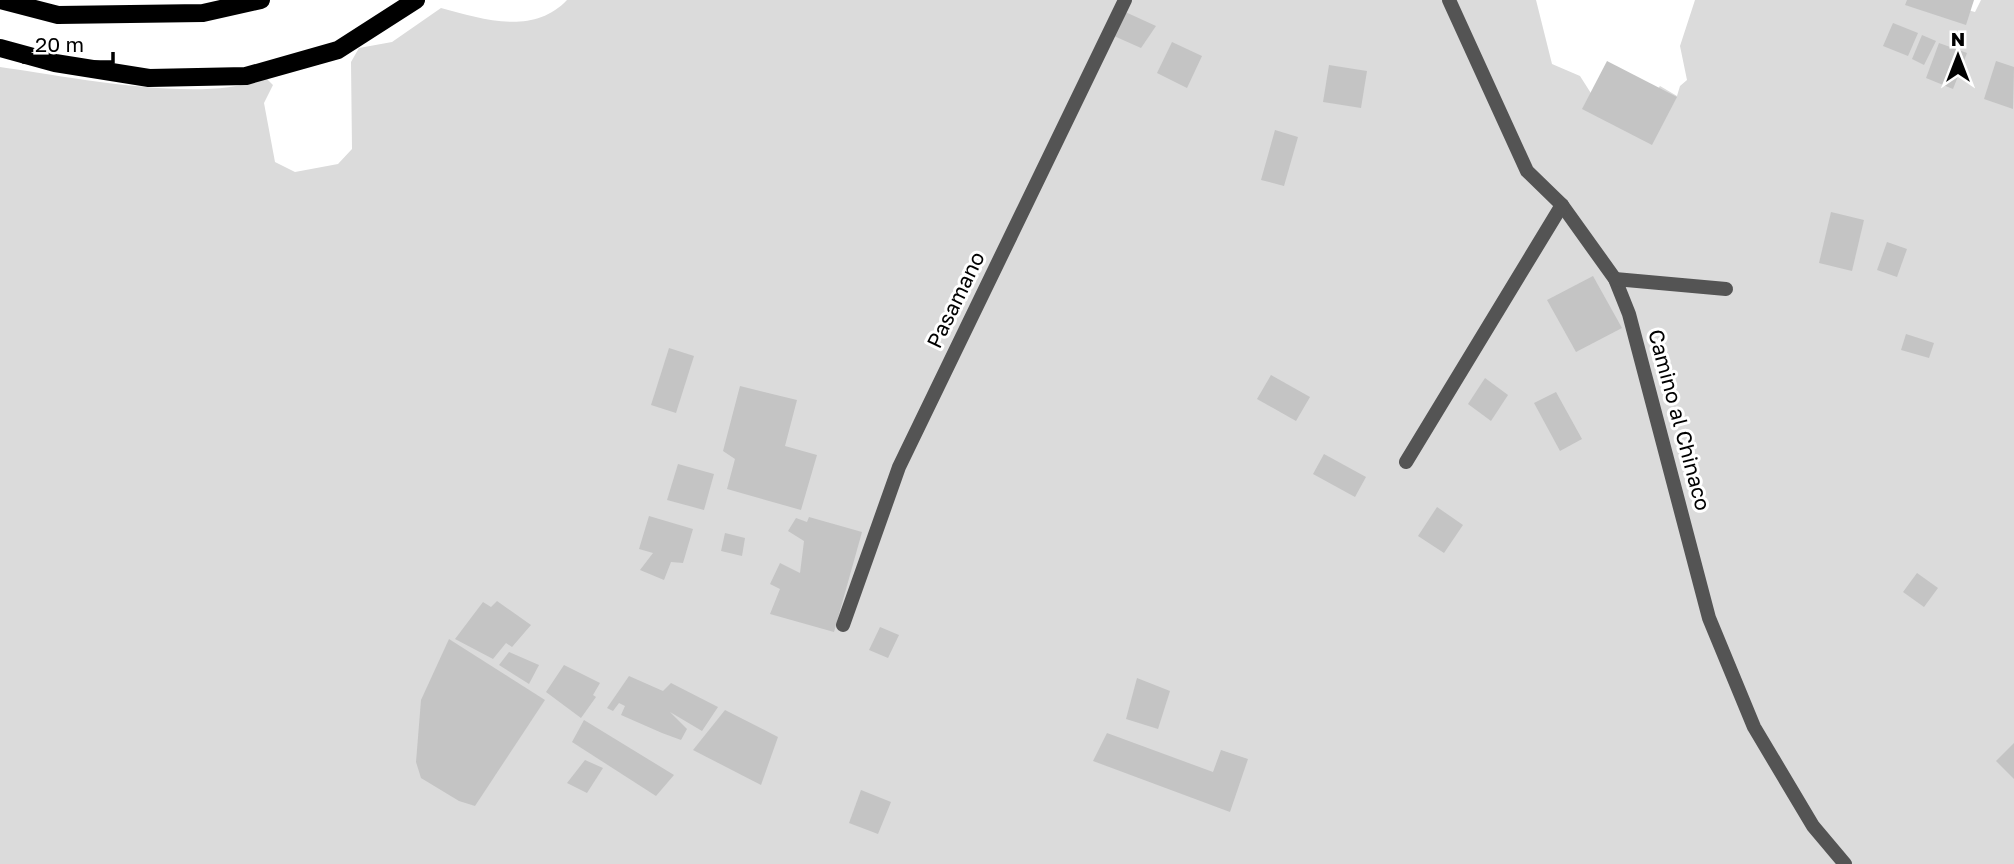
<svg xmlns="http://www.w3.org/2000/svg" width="2014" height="864" font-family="'Golos Text',sans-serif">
  <rect width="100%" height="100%" fill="#fff"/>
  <path fill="#dbdbdb" d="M567 0H1536L1552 64 1580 76 1601 109 1643 107 1660 86 1677 96 1680 86 1687 80 1680 46 1695 0H1930L1975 12 1981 0H2014V864H0V67C59 75 216 107 264 76L273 85 264 103 275 162 295 172 338 164 352 149 351 62 359 48 392 42 441 8C482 19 533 36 567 0Z"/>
  <g fill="#c4c4c4">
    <path d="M1907 0H1974L1966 25 1905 5Z"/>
    <path d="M1121 10 1156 26 1141 48 1114 36Z"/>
    <path d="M1893 23 1918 33 1908 56 1883 46Z"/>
    <path d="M1922 35 1936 41 1924 65 1912 59Z"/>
    <path d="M1172 42 1202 56 1187 88 1157 73Z"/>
    <path d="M1939 43 1967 53 1953 89 1926 78Z"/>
    <path d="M1607 61 1677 97 1652 145 1582 109Z"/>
    <path d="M1996 61 2014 67 2013 109 1984 99Z"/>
    <path d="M1329 65 1367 71 1361 108 1323 102Z"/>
    <path d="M1275 130 1298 137 1284 186 1261 180Z"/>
    <path d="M1831 212 1864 220 1852 271 1819 263Z"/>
    <path d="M1887 242 1907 249 1897 277 1877 270Z"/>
    <path d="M1593 276 1622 328 1576 352 1547 300Z"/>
    <path d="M1906 334 1934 343 1929 358 1901 350Z"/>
    <path d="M669 348 694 356 676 413 651 405Z"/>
    <path d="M1271 375 1310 397 1296 421 1257 399Z"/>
    <path d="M1485 378 1508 395 1491 421 1468 404Z"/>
    <path d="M740 386 797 400 785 446 817 455 801 510 727 489 735 459 723 451Z"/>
    <path d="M1556 392 1582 439 1560 451 1534 403Z"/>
    <path d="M1324 454 1366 477 1355 497 1313 474Z"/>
    <path d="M678 464 714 474 704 510 667 500Z"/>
    <path d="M1437 507 1463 525 1444 553 1418 536Z"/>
    <path d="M649 516 693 529 683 563 671 562 664 580 640 570 653 553 639 549Z"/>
    <path d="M809 517 862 532 834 632 770 614 780 589 770 584 780 563 800 573 804 541 788 531 796 518 807 522Z"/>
    <path d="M725 533 745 538 742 556 721 551Z"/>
    <path d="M1917 573 1938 588 1924 607 1903 592Z"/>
    <path d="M497 601 531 625 512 647 506 643 493 659 455 639 483 602 491 607Z"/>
    <path d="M880 627 899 635 888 658 869 650Z"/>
    <path d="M449 639 545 700 475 806 459 801 421 778 416 762 421 700Z"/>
    <path d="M509 652 539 665 529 684 499 665Z"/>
    <path d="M564 665 600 683 593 695 596 697 581 718 546 692Z"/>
    <path d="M629 676 663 691 671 683 718 707 702 731 670 712 687 729 681 740 662 733 621 715 625 706 619 703 613 711 607 708Z"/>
    <path d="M1137 678 1170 691 1158 729 1126 719Z"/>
    <path d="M725 710 778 737 761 785 693 750Z"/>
    <path d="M584 720 674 775 656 796 572 742Z"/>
    <path d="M1107 733 1213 772 1221 750 1248 759 1230 812 1093 761Z"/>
    <path d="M2014 743V779L1996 761Z"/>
    <path d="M585 760 603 768 587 793 567 783Z"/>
    <path d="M861 790 891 802 878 834 849 823Z"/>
  </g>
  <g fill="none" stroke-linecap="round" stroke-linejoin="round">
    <g stroke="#545454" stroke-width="14">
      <path d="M1449 0 1527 171 1562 205 1615 279 1629 314 1709 618 1754 727 1813 826 1845 864"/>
      <path d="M1615 279 1726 289"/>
      <path d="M1406 462 1562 205"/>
      <path d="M843 625 899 467 1125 0"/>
    </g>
    <g stroke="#000" stroke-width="18">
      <path d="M0 0 58 15 203 13 261 0"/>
      <path d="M0 48 55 63 149 78 246 76 338 50 416 0"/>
    </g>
  </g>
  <g text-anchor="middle" stroke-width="6" stroke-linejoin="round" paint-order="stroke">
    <g font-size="21" fill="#000" stroke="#fff">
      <text transform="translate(956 300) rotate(-64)" y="7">Pasamano</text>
      <text transform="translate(1679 420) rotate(75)" y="7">Camino al Chinaco</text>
    </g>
  </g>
  <g transform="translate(1958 56)" stroke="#ffffff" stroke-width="5" paint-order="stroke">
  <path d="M0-5L12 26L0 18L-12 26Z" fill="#000000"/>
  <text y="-10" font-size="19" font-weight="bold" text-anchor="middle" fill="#000000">N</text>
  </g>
  <path d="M24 52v10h89v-10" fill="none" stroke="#000000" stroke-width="3.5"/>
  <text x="35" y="52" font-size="21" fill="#000000" stroke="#ffffff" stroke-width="5" paint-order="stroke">20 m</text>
</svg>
